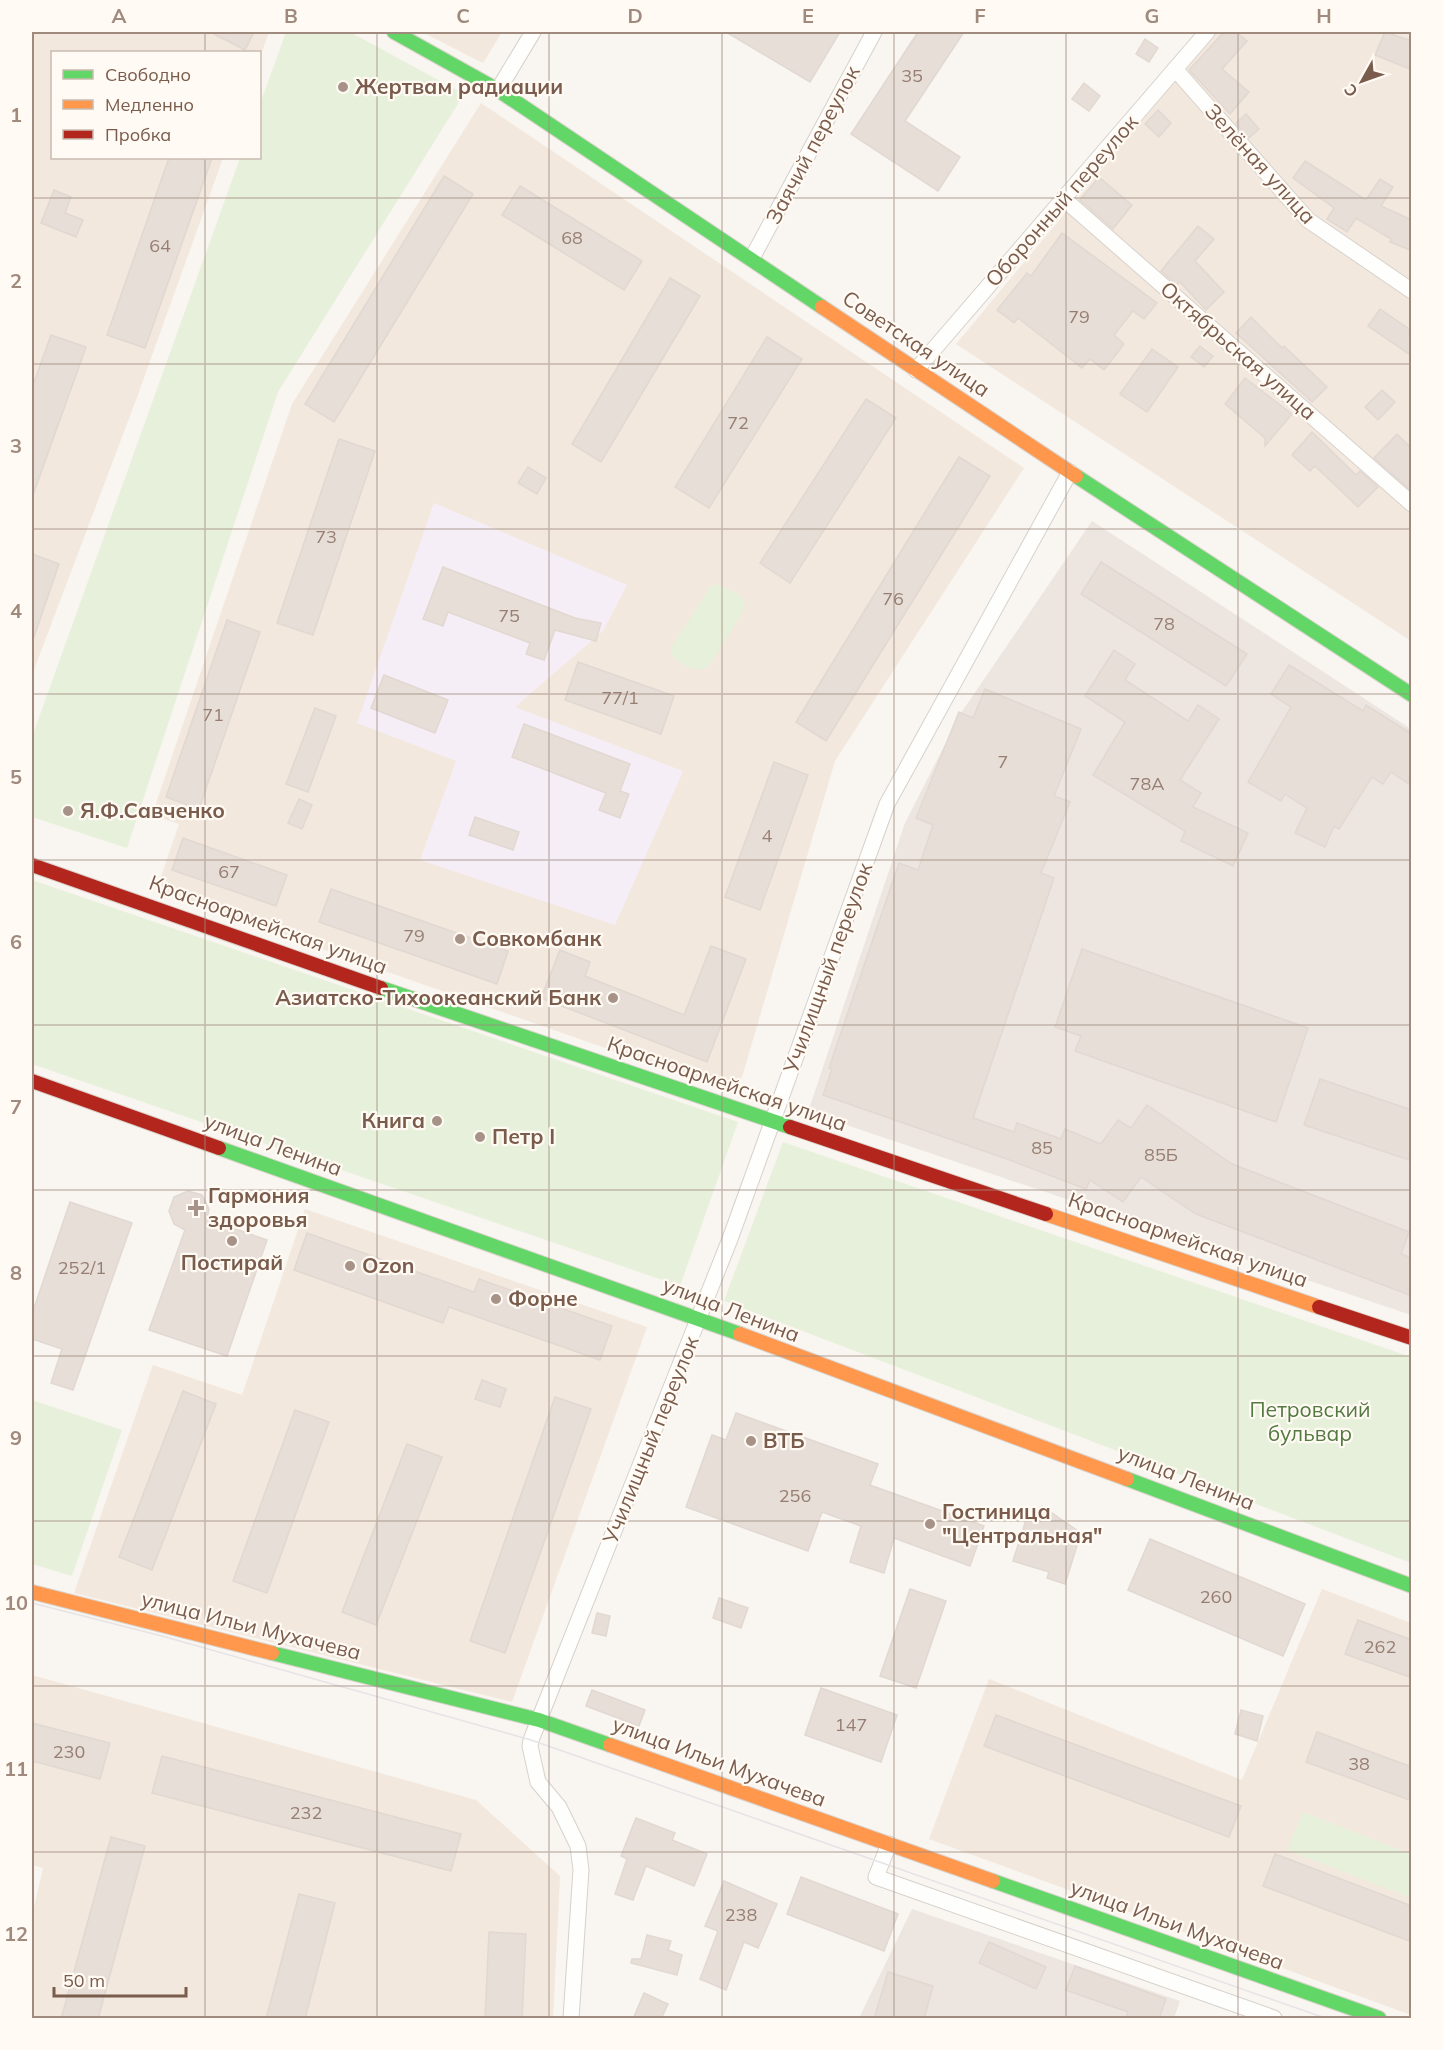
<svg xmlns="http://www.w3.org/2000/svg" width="1443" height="2050" font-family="Mulish,sans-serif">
  <rect width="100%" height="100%" fill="#f9f5f0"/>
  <g fill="#f2e8de">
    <path d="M32 32H269L260 57V52H52V158H223L136 400 32 675Z"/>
    <path d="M422 32H502L483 63Z"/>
    <path d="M1216 32H1411V641L956 344Z"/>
    <path d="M481 103 1024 468 835 761 737 1094 156 891 179 824 152 815 292 404Z"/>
    <path d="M305 1209 647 1327 512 1702 74 1593 153 1365 242 1395Z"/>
    <path d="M1322 1589 1411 1623V2015L929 1839 989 1679 1242 1780Z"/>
    <path d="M32 1675 476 1800 560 1876 553 2018H32V1916L43 1868 32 1865Z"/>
  </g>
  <g fill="#ede5e0">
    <path d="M1092 521 1411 729V1315L808 1112 905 823 961 713Z"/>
    <path d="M912 1909 1180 2001 1174 2018H859Z"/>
  </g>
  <path fill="#f6eef6" d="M434 503 627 585 603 631 515 707 683 771 615 925 420 860 456 761 357 723Z"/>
  <g fill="#e7f0db">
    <path d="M286 32H350L464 94 278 392 127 848 32 817V737L240 158H260V104Z"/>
    <path d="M717 584 740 595 745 604 743 612 709 666C695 674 685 666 673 657L671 648 710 587Z"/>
    <path d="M32 880 738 1122 680 1286 32 1064Z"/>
    <path d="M783 1142 1411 1357V1563L724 1301Z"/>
    <path d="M32 1400 122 1430 72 1576 32 1564Z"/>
    <path d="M1303 1812 1411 1854V1898L1287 1850Z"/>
  </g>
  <g fill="#e6ded7" stroke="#e2d8d2" stroke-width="1.5">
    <path d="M210 32H254L245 50Z"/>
    <path d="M726 32H840L810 82Z"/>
    <path d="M918 32H964L905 121 960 157 938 191 851 134Z"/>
    <path d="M1224 32H1236L1247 41 1222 69 1249 92 1230 114 1189 70Z"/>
    <path d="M1385 32 1412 41V70L1375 55Z"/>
    <path d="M1145 39 1158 48 1149 62 1136 54Z"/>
    <path d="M1084 83 1100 96 1089 111 1072 99Z"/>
    <path d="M1158 110 1171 123 1159 137 1145 124Z"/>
    <path d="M1246 114 1259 129 1249 138 1236 123Z"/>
    <path d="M169 158H212L145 348 107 335Z"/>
    <path d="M1305 161 1366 200 1380 179 1393 187 1381 206 1412 220V251L1390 242 1391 239 1356 218 1347 232 1327 219 1334 208 1293 178Z"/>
    <path d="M444 176 473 194 334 422 305 404Z"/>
    <path d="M1099 177 1132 205 1113 229 1080 200Z"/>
    <path d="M520 186 642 261 624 290 502 215Z"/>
    <path d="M54 190 71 197 65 213 83 220 76 237 41 223Z"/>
    <path d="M1198 226 1214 239 1195 261 1224 292 1206 310 1180 282 1177 285 1161 271Z"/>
    <path d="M1062 233 1157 303 1144 319 1133 311 1114 335 1124 344 1104 370 1090 359 1082 368 1018 318 1014 323 997 310 1027 273 1031 276Z"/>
    <path d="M670 278 700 296 601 462 572 444Z"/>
    <path d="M1380 309 1412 331V356L1368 326Z"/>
    <path d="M1251 317 1282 348 1284 346 1327 387 1312 402 1236 333Z"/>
    <path d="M51 335 86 347 33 495 32 388Z"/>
    <path d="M767 337 802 359 709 508 675 487Z"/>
    <path d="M1200 346 1213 356 1204 367 1191 357Z"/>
    <path d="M1152 349 1178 367 1147 412 1120 394Z"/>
    <path d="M1245 378 1292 414 1265 446V438L1225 404Z"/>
    <path d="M1382 390 1395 402 1378 420 1365 407Z"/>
    <path d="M866 399 896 418 790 583 760 563Z"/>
    <path d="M1312 432 1356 475 1360 471 1378 487 1358 507 1315 466 1310 471 1292 455Z"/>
    <path d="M1397 434 1412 449V491L1374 458Z"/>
    <path d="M339 439 375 451 313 635 277 623Z"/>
    <path d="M959 457 990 476 826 741 796 722Z"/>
    <path d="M528 467 546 478 537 494 518 483Z"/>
    <path d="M32 554 59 564 34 637H32Z"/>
    <path d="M1101 562 1247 654 1226 686 1081 594Z"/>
    <path d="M443 567 575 618 601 623 596 641 555 630 544 660 526 654 530 643 448 612 443 626 423 619Z"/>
    <path d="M227 620 260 632 199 809 166 797Z"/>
    <path d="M1114 650 1135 664 1125 680 1188 721 1198 705 1219 719 1180 780 1201 793 1193 807 1248 833 1233 866 1181 841 1185 831 1093 775 1125 722 1085 696Z"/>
    <path d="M578 662 674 696 661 734 565 700Z"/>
    <path d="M1289 665 1363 711 1366 705 1412 734V786L1391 772 1383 784 1372 777 1339 829 1334 826 1325 847 1295 833 1307 808 1285 794 1281 801 1248 782 1291 707 1271 694Z"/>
    <path d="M384 675 448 700 435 733 371 708Z"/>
    <path d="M985 689 1081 729 1054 796 1070 802 1041 873 1054 878 973 1118 1014 1132 1017 1123 1061 1139 1065 1129 1101 1144 1118 1120 1131 1128 1147 1105 1232 1164 1409 1232 1401 1254 1412 1258V1296L1196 1214 1141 1177 1123 1202 1090 1180 1086 1189 1004 1158 823 1095 832 1069 829 1068 899 863 918 870 933 825 916 818 959 712 973 718Z"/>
    <path d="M315 708 336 716 308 792 286 784Z"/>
    <path d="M524 724 630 764 620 791 629 794 620 818 599 810 606 793 512 757Z"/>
    <path d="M774 762 808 775 760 910 725 897Z"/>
    <path d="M299 799 312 805 302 829 288 823Z"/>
    <path d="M475 817 519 832 513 850 469 835Z"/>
    <path d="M183 838 287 875 276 906 172 870Z"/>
    <path d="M331 889 508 951 497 984 319 922Z"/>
    <path d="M711 946 746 959 707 1062 541 998 560 950 590 962 585 976 684 1015Z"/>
    <path d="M1082 949 1308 1028 1276 1122 1075 1051 1081 1036 1055 1027Z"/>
    <path d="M1320 1079 1412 1110V1161L1304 1125Z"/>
    <path d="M188 1191 202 1195 209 1209 207 1219 267 1240 227 1356 149 1330 185 1230 174 1224 169 1211 174 1197Z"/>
    <path d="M70 1202 132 1223 73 1390 51 1383 62 1349 32 1339V1314Z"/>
    <path d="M307 1233 474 1292 479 1279 612 1326 600 1360 449 1307 443 1323 294 1270Z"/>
    <path d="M482 1380 506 1389 500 1407 475 1399Z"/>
    <path d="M183 1391 216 1404 152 1570 119 1557Z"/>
    <path d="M555 1397 591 1409 505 1653 470 1641Z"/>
    <path d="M295 1410 329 1422 267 1593 233 1581Z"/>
    <path d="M736 1413 878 1464 870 1485 984 1526 970 1566 894 1538 884 1573 850 1562 861 1526 822 1512 808 1551 686 1507 712 1435 726 1440Z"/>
    <path d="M407 1444 442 1457 376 1625 342 1612Z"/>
    <path d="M1042 1506 1081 1533 1065 1584 1047 1578 1049 1572 1013 1561 1027 1517Z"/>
    <path d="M1150 1539 1305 1604 1283 1656 1128 1590Z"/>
    <path d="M910 1589 946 1601 916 1688 880 1676Z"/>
    <path d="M719 1598 748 1608 741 1628 713 1618Z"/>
    <path d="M597 1613 610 1616 606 1636 592 1633Z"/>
    <path d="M1358 1620 1412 1640V1678L1345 1654Z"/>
    <path d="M821 1688 897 1715 881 1762 805 1735Z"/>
    <path d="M592 1690 645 1710 639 1726 586 1706Z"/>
    <path d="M1241 1710 1263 1716 1257 1741 1235 1734Z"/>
    <path d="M996 1715 1241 1806 1229 1837 984 1746Z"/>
    <path d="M32 1723 110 1743 100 1779 32 1761Z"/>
    <path d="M1317 1732 1412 1767V1801L1306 1762Z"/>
    <path d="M162 1756 461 1834 451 1871 152 1793Z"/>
    <path d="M636 1818 675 1833 672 1840 707 1854 694 1886 646 1866 633 1900 615 1894 627 1859 621 1856Z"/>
    <path d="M111 1837 145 1846 98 2019H61Z"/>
    <path d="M1275 1854 1412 1906V1942L1263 1886Z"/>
    <path d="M801 1877 898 1914 884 1951 787 1914Z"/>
    <path d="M724 1881 777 1904 758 1948 744 1942 726 1990 700 1979 718 1931 705 1926Z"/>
    <path d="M299 1894 335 1903 305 2019H266Z"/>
    <path d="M489 1932 526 1934 522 2019H485Z"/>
    <path d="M647 1935 671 1941 668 1950 682 1955 677 1975 631 1963 632 1959H641Z"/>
    <path d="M989 1942 1046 1967 1036 1989 979 1963Z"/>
    <path d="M1075 1966 1166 1999 1159 2019H1126L1128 2012 1066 1990Z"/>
    <path d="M888 1972 933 1986 924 2019H874Z"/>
    <path d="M644 1993 668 2004 661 2019H633Z"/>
  </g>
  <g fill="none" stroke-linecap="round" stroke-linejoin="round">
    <g stroke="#d7d1cb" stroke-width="17">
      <g id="street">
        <path d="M1175 69 1308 220 1412 291"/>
        <path d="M498 90 533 32"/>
        <path d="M1064 199 1412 504"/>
        <path d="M752 258 874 32"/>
        <path d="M916 370 1207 32"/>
        <path d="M889 1844 876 1877 1274 2018"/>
        <path d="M571 2018 581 1870 578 1846 559 1807 538 1782 530 1746 531 1740 730 1239 887 804 1070 472"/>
      </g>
    </g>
    <g stroke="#d9d2cb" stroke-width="16">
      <g id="fast">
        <path d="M394 32 498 90 822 307"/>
        <path d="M1076 476 1412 695"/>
        <path d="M381 988 790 1127"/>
        <path d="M219 1148 740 1334"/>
        <path d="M1127 1479 1412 1586"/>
        <path d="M272 1653 539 1720 610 1745"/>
        <path d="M993 1881 1379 2018"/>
      </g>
    </g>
    <g stroke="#d9d2cb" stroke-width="16">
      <g id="slow">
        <path d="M822 307 1076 476"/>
        <path d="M1046 1214 1319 1307"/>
        <path d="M740 1334 1127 1479"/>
        <path d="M32 1592 272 1653"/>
        <path d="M610 1745 993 1881"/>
      </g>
    </g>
    <g stroke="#d9d2cb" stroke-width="16">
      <g id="jam">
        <path d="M32 865 381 988"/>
        <path d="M32 1081 219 1148"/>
        <path d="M790 1127 1046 1214"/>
        <path d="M1319 1307 1412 1338"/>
      </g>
    </g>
    <use href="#street" stroke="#fefefd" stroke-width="15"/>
    <use href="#fast" stroke="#63d668" stroke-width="14"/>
    <use href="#slow" stroke="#ff974d" stroke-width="14"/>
    <use href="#jam" stroke="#b3261e" stroke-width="14"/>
    <path stroke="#e6e3e7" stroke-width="1.5" d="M32 1603 162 1636 531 1740 1325 2018"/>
  </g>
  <path fill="none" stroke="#9f8a7d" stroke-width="1.5" stroke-opacity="0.55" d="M205 32V52M377 32V2018M549 32V2018M722 32V2018M894 32V2018M1066 32V2018M1238 32V2018M205 158V2018M32 198H1412M32 364H1412M32 529H1412M32 694H1412M32 860H1412M32 1025H1412M32 1190H1412M32 1356H1412M32 1521H1412M32 1686H1412M32 1852H1412"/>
  <g fill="#a69286" stroke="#fffaf3" stroke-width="2">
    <circle cx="343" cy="87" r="6"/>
    <circle cx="68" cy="811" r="6"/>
    <circle cx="460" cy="939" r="6"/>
    <circle cx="613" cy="998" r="6"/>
    <circle cx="437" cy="1121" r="6"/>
    <circle cx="480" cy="1137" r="6"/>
    <path d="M193 1199h6v6h6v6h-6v6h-6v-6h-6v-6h6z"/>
    <circle cx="232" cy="1241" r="6"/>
    <circle cx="350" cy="1266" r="6"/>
    <circle cx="496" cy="1299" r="6"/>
    <circle cx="751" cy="1441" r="6"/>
    <circle cx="930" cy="1524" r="6"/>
  </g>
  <g text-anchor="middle" stroke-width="4.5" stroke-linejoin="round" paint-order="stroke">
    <g font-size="18" fill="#977e72">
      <text x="912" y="82">35</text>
      <text x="572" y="244">68</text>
      <text x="160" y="252">64</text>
      <text x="1079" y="323">79</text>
      <text x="738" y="429">72</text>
      <text x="326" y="543">73</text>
      <text x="893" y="605">76</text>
      <text x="509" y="622">75</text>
      <text x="1164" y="630">78</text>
      <text x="620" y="704">77/1</text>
      <text x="213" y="721">71</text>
      <text x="1003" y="768">7</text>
      <text x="1147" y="790">78А</text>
      <text x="767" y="842">4</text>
      <text x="229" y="878">67</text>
      <text x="414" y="942">79</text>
      <text x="1042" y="1154">85</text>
      <text x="1161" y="1161">85Б</text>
      <text x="82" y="1274">252/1</text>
      <text x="795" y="1502">256</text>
      <text x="1216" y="1603">260</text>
      <text x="1380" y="1653">262</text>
      <text x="851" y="1731">147</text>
      <text x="69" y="1758">230</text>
      <text x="1359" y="1770">38</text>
      <text x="306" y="1819">232</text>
      <text x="741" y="1921">238</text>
    </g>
    <g font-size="21" font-weight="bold" fill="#7a5c4d" stroke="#fffaf3" text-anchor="start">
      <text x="355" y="94">Жертвам радиации</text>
      <text x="80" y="818">Я.Ф.Савченко</text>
      <text x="472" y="946">Совкомбанк</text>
      <text x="601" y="1005" text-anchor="end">Азиатско-Тихоокеанский Банк</text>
      <text x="425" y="1128" text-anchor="end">Книга</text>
      <text x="492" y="1144">Петр I</text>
      <text x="208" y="1203">Гармония<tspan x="208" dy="24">здоровья</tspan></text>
      <text x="232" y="1270" text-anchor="middle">Постирай</text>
      <text x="362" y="1273">Ozon</text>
      <text x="508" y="1306">Форне</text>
      <text x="763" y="1448">ВТБ</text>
      <text x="942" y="1519">Гостиница<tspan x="942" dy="24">"Центральная"</tspan></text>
    </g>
    <g font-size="21" fill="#7a5c4d" stroke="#fffaf3">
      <text transform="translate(813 145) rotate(-62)" y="7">Заячий переулок</text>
      <text transform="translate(1260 164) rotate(48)" y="7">Зелёная улица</text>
      <text transform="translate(1062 201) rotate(-49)" y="7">Оборонный переулок</text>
      <text transform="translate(916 344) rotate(34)" y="7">Советская улица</text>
      <text transform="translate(1238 351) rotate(41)" y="7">Октябрьская улица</text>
      <text transform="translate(268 925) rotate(20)" y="7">Красноармейская улица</text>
      <text transform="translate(828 968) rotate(-70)" y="7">Училищный переулок</text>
      <text transform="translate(727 1084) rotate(19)" y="7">Красноармейская улица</text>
      <text transform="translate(273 1145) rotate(20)" y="7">улица Ленина</text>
      <text transform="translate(1188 1240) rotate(19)" y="7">Красноармейская улица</text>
      <text transform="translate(731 1310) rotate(21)" y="7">улица Ленина</text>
      <text transform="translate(651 1440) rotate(-68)" y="7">Училищный переулок</text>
      <text transform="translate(1186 1478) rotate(21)" y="7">улица Ленина</text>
      <text transform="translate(251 1626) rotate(14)" y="7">улица Ильи Мухачева</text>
      <text transform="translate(719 1762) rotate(20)" y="7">улица Ильи Мухачева</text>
      <text transform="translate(1177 1925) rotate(20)" y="7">улица Ильи Мухачева</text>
    </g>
    <g font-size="21" fill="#537a41" stroke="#fffaf3">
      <text x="1310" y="1417">Петровский<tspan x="1310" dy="24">бульвар</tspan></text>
    </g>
  </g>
  <rect width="1443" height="2050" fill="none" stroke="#fffaf3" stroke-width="66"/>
  <rect x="51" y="51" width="210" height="108" fill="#fffaf3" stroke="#cabbb1" stroke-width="1.5"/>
  <rect x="63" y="70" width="30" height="9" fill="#63d668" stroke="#cabbb1" stroke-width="1.5"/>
  <text x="105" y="81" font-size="18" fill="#7a5c4d">Свободно</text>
  <rect x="63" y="100" width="30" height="9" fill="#ff974d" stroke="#cabbb1" stroke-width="1.5"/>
  <text x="105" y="111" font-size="18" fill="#7a5c4d">Медленно</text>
  <rect x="63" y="130" width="30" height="9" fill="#b3261e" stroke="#cabbb1" stroke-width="1.5"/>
  <text x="105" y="141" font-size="18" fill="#7a5c4d">Пробка</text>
  <g transform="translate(1362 81) rotate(230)" stroke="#fffaf3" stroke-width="4.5" paint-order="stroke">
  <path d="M0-4.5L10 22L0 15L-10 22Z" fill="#7a5c4d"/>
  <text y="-9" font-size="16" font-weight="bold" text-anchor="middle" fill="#7a5c4d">С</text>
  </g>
  <path d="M54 1987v9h132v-9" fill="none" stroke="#7a5c4d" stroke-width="3"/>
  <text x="63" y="1987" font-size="18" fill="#7a5c4d" stroke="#fffaf3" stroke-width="4.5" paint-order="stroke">50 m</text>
  <rect x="33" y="33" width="1377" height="1984" fill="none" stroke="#9f8a7d" stroke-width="2"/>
  <g font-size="20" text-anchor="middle" font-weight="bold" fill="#9f8a7d">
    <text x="119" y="23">A</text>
    <text x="291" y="23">B</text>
    <text x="463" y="23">C</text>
    <text x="635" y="23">D</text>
    <text x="808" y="23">E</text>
    <text x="980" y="23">F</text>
    <text x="1152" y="23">G</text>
    <text x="1324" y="23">H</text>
    <text x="16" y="122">1</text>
    <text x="16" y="288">2</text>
    <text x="16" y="453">3</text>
    <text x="16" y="618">4</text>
    <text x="16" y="784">5</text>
    <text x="16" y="949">6</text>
    <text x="16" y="1114">7</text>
    <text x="16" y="1280">8</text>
    <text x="16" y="1445">9</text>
    <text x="16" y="1610">10</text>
    <text x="16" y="1776">11</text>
    <text x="16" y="1941">12</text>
  </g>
</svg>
